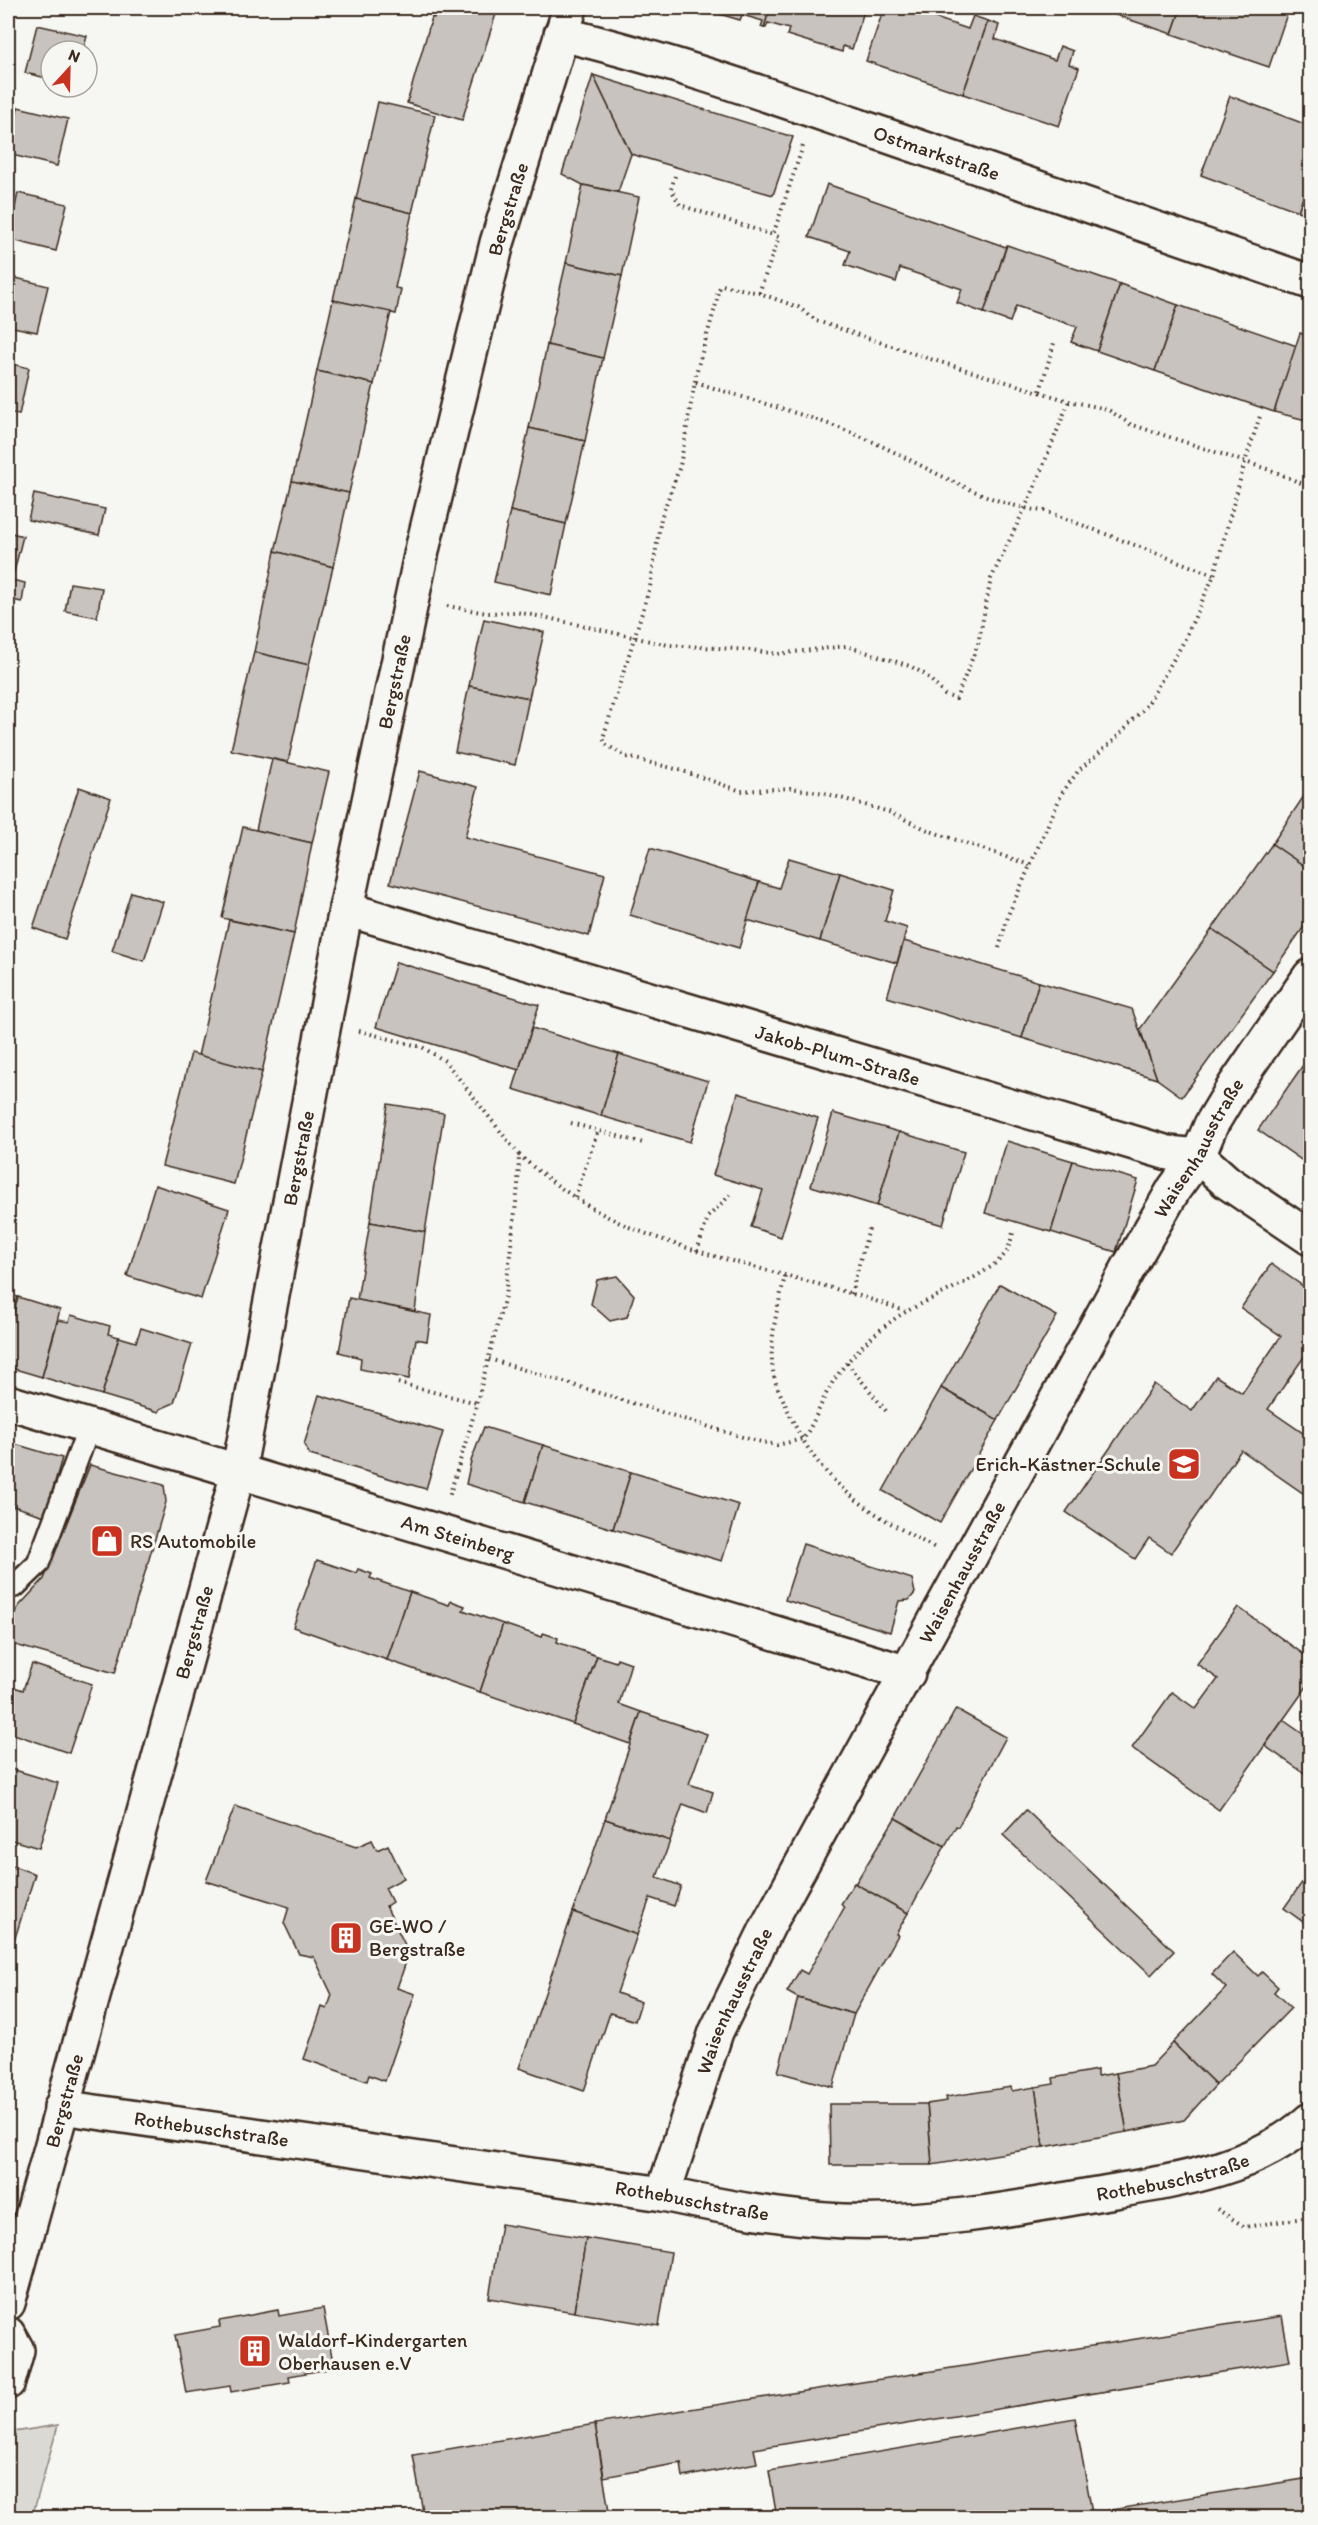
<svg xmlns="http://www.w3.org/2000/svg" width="1318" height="2525" font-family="Itim,sans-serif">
  <rect width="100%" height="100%" fill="#f6f6f2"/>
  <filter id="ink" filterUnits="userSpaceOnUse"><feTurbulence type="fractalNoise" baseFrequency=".0167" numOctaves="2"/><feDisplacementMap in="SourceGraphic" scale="12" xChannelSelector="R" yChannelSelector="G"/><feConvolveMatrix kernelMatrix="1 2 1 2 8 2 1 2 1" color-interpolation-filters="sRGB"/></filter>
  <g filter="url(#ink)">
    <path fill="#dad9d3" stroke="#8a8278" stroke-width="1.5" d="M58 2425 32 2517H8V2433Z"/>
    <g fill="#c8c3be" stroke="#3b2a1e" stroke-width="1.5">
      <path d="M437 8H477L496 14 462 120 407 103 432 17 434 18Z"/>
      <path d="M477 8H498L496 14Z"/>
      <path d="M699 8H770L764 28 761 27 763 21 742 15 740 20Z"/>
      <path d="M770 8H865L852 49 843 46 842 52 787 35 789 29 768 23 766 28H764Z"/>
      <path d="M884 8H906L968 29 973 16 988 21 963 94 866 61Z"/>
      <path d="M1095 8H1181L1172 34Z"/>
      <path d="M1181 8H1277L1288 11 1269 67 1172 34Z"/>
      <path d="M988 21 999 25 995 39 1055 60 1060 46 1073 51 1069 64 1079 68 1059 126 963 94Z"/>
      <path d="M37 25 87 36 83 51H51V79L25 73Z"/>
      <path d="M593 75 793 137 773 195 631 154Z"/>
      <path d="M593 75 631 154 618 192 583 185 562 174Z"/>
      <path d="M1230 96 1310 126V179L1298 211 1201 175Z"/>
      <path d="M378 102 435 115 412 213 356 199Z"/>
      <path d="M18 107 68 119 57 166 8 154Z"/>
      <path d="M1310 179V216L1298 211Z"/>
      <path d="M827 184 1006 247 984 313 957 303 962 289 900 268 896 282 845 265 850 251 809 237Z"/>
      <path d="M583 185 639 197 622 276 566 263Z"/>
      <path d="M18 193 67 204 56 251 8 239Z"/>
      <path d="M356 199 412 213 395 288 401 289 396 314 333 300Z"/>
      <path d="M1007 245 1120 284 1097 351 1071 342 1077 327 1016 306 1010 322 984 313Z"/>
      <path d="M566 263 622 276 603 358 547 345Z"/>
      <path d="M8 276 48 286 37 332 8 326Z"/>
      <path d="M1120 284 1178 305 1155 371 1097 351Z"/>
      <path d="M333 300 391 312 374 384 317 371Z"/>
      <path d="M1178 305 1297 346 1274 412 1155 371Z"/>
      <path d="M1300 333 1310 337V421L1274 412Z"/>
      <path d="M547 345 603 358 585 441 529 428Z"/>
      <path d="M8 363 29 368 19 415 8 412Z"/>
      <path d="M317 371 374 384 349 493 292 481Z"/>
      <path d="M529 428 585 441 566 524 510 511Z"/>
      <path d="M292 481 349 493 333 567 275 551Z"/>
      <path d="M34 494 105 509 99 535 28 520Z"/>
      <path d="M510 511 566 524 551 595 494 582Z"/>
      <path d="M8 532 23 536 11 584 8 583Z"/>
      <path d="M275 551 333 567 309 665 254 652Z"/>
      <path d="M12 580 25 583 22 602 8 599V583L11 584Z"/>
      <path d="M70 583 102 588 97 617 65 611Z"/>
      <path d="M484 619 544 632 529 698 469 686Z"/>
      <path d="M254 652 309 665 288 762 231 750Z"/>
      <path d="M469 686 529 698 515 765 455 752Z"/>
      <path d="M272 759 329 772 312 843 256 830Z"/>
      <path d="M420 771 478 787 465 837 605 874 589 936 390 883Z"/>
      <path d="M79 787 111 798 65 939 33 928Z"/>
      <path d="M1310 787V870L1272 844Z"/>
      <path d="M243 827 312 843 294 934 222 918Z"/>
      <path d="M1272 844 1310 870V918L1273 971 1212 929Z"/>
      <path d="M650 848 759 882 739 948 630 915Z"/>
      <path d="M789 858 840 873 820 941 747 920 759 882 779 888Z"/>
      <path d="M840 873 894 890 885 921 907 928 897 963 820 941Z"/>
      <path d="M131 892 163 902 144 961 112 951Z"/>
      <path d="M229 920 294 934 262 1072 198 1056Z"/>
      <path d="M1212 929 1273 971 1182 1097 1157 1079 1140 1029Z"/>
      <path d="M904 941 1039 982 1022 1038 887 997Z"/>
      <path d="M396 962 539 1005 519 1070 376 1027Z"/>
      <path d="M1039 982 1132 1009 1157 1079 1022 1038Z"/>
      <path d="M532 1028 619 1054 601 1116 513 1089Z"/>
      <path d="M191 1053 262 1072 234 1184 162 1166Z"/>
      <path d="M619 1054 708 1081 690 1142 601 1116Z"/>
      <path d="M1310 1055V1166L1258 1130Z"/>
      <path d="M738 1093 818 1118 781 1237 751 1227 763 1190 713 1175Z"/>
      <path d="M388 1104 444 1113 425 1232 370 1222Z"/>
      <path d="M833 1113 899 1132 877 1206 811 1186Z"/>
      <path d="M899 1132 964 1152 943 1225 877 1206Z"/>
      <path d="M1007 1141 1073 1161 1051 1232 985 1213Z"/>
      <path d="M1073 1161 1138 1180 1116 1252 1051 1232Z"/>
      <path d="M155 1185 229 1209 201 1299 127 1276Z"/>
      <path d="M370 1222 425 1232 415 1311 357 1300Z"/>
      <path d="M1271 1264 1310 1291V1348L1268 1409 1310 1438V1498L1241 1450 1171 1553 1149 1538 1135 1559 1066 1512 1154 1384 1192 1411 1216 1376 1242 1393 1281 1336 1241 1308Z"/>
      <path d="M617 1276 634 1295 627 1317 610 1321 591 1304 597 1280Z"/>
      <path d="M1000 1284 1057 1316 998 1420 941 1388Z"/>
      <path d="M8 1294 18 1297 8 1332Z"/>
      <path d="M18 1297 60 1310 42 1377 8 1367V1332Z"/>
      <path d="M349 1298 431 1315 427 1341 416 1339 409 1379 360 1369 361 1358 339 1352Z"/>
      <path d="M71 1315 110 1326 108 1334 119 1337 102 1395 42 1377 58 1320 69 1322Z"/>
      <path d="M141 1328 192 1344 174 1403 160 1409 159 1412 102 1395 119 1337 136 1342Z"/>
      <path d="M941 1388 998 1420 940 1523 883 1491Z"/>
      <path d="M319 1395 443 1432 426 1489 310 1455 304 1445Z"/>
      <path d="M484 1427 543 1445 525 1502 466 1484 471 1461Z"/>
      <path d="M8 1442 62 1458 45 1516 13 1506 10 1514 8 1513Z"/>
      <path d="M543 1445 631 1472 613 1529 525 1502Z"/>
      <path d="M90 1465 164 1485 166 1502 115 1673 8 1643V1624L19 1606 44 1579Z"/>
      <path d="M631 1472 739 1505 722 1561 613 1529Z"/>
      <path d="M803 1544 912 1579 915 1593 909 1600 899 1601 890 1632 785 1600Z"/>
      <path d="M317 1560 356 1573 358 1569 372 1574 370 1578 410 1592 387 1660 293 1627Z"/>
      <path d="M410 1592 449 1605 451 1601 465 1606 463 1610 503 1624 480 1692 387 1660Z"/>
      <path d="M1238 1607 1310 1659V1682L1219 1810 1132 1748 1172 1692 1196 1709 1218 1679 1197 1664Z"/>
      <path d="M503 1624 542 1637 543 1633 558 1638 557 1642 597 1656 573 1724 480 1692Z"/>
      <path d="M597 1656 616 1662 617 1658 631 1663 619 1704 641 1712 630 1744 573 1724Z"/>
      <path d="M32 1664 92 1684 69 1753 8 1732V1685L23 1690Z"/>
      <path d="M956 1709 1006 1737 958 1827 956 1826 945 1846 895 1818Z"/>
      <path d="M641 1712 707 1734 689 1784 713 1792 707 1813 683 1804 670 1841 605 1819Z"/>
      <path d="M1283 1720 1310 1739V1777L1265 1746Z"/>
      <path d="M8 1768 58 1783 39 1848 8 1839Z"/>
      <path d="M235 1806 356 1847 372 1840 377 1850 388 1845 404 1878 385 1888 392 1902 386 1906 409 1953 397 1988 415 1994 385 2081 369 2075 367 2081 304 2059 322 2007 327 2009 332 1995 314 1957 299 1954 284 1923 289 1907 206 1881Z"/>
      <path d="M1026 1810 1174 1951 1151 1975 1003 1835Z"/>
      <path d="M895 1818 945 1846 908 1913 855 1884Z"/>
      <path d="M605 1819 670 1841 657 1877 681 1886 674 1906 650 1898 637 1935 573 1912Z"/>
      <path d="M8 1864 35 1874 15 1938 8 1936Z"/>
      <path d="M1310 1871V1927L1284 1908Z"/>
      <path d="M854 1883 908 1913 896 1934 898 1935 854 2014 798 1998 787 1992 800 1970 807 1974 844 1908 841 1904Z"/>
      <path d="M573 1912 637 1935 617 1993 641 2002 635 2021 610 2013 584 2091 519 2068Z"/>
      <path d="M1233 1952 1258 1976 1262 1972 1278 1987 1274 1992 1291 2008 1216 2085 1173 2043 1226 1988 1212 1974Z"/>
      <path d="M798 1998 854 2014 833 2087 778 2072Z"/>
      <path d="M1173 2043 1216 2085 1184 2120 1127 2132 1116 2073 1151 2066Z"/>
      <path d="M1097 2070V2076L1116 2073 1127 2132 1044 2147 1035 2087 1054 2084 1053 2078Z"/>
      <path d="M1011 2087 1012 2091 1035 2087 1044 2147 932 2165 927 2104 947 2101 946 2097Z"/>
      <path d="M829 2104H927L932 2165H830Z"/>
      <path d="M501 2224 586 2238 574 2312 489 2298Z"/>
      <path d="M586 2238 671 2252 659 2326 574 2312Z"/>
      <path d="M323 2308 334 2368 289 2376 290 2382 231 2392 230 2386 186 2393 175 2335 220 2327 219 2321 278 2310 279 2316Z"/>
      <path d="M1282 2316 1290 2361 754 2449 757 2463 683 2477 681 2463 604 2477 595 2424Z"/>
      <path d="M1075 2418 1093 2518H777L769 2471Z"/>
      <path d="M595 2424 610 2518H424L413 2455Z"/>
      <path d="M1310 2478V2518H1093L1092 2513Z"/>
    </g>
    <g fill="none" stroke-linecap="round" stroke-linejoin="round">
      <g stroke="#3b2a1e" stroke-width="26">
        <path id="service" d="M8 1587 15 1586 38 1564 89 1427"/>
      </g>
      <g stroke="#3b2a1e" stroke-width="38">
        <g id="minor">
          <path id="s1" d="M561 34C670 60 776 98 882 134 1025 183 1168 232 1310 282"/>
          <path id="s2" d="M346 909 1168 1153 1198 1156 1227 1182 1310 1238"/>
          <path id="s3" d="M8 1402 908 1673"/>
          <path id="s4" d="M61 2107 663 2194C723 2207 782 2218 843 2221 927 2224 1008 2210 1091 2195 1166 2182 1252 2173 1310 2120"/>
          <path id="s5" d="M663 2194 716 2032 769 1924 1129 1267 1174 1189 1198 1156 1211 1125 1235 1085 1310 976"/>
        </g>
      </g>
      <g stroke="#3b2a1e" stroke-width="38">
        <g id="tertiary">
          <path id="s6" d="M8 2303 238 1473 346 909 423 546 497 243 570 8"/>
          <path d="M8 2334 17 2350 8 2382"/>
        </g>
      </g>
      <g stroke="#3b2a1e" stroke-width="4" stroke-dasharray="1.5 4.5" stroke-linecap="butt">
        <path d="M675 176 671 189 680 205 773 235 803 146"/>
        <path d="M759 293 779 237 773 235"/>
        <path d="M696 382C747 400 801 412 852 433 909 455 985 507 1045 511L1214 575"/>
        <path d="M1040 391 1054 343"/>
        <path d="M447 606 487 613 516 612 548 618 668 645 751 650 777 654 846 646 910 666 926 675 945 695 956 699 978 644 991 579 1033 491 1069 401"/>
        <path d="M1030 865 930 831 889 812 824 793 790 788 741 791 680 770 627 757 605 744 603 738 650 587 661 518 680 466 697 370 716 304 718 290 722 285 759 293 798 307 817 321 927 358 1069 401 1107 409 1130 424 1273 471 1310 487"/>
        <path d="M999 948 1009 913 1062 793 1079 770 1112 742 1147 705 1183 643 1214 575 1245 462 1261 413"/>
        <path d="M359 1031 422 1047 445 1061 519 1155 518 1186 505 1296 472 1421 449 1497"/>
        <path d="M571 1123 643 1143"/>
        <path d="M519 1155C553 1184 592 1212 634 1229 722 1264 817 1279 905 1311"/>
        <path d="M575 1197 598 1130"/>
        <path d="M697 1251 708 1217 730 1195"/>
        <path d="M785 1276C778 1306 767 1345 774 1376 776 1386 782 1397 786 1406 818 1483 865 1510 935 1548"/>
        <path d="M851 1294 870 1225"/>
        <path d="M489 1359 752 1440 777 1445 803 1439C814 1424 819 1407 828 1390 843 1363 868 1338 893 1320 920 1300 991 1277 1007 1251 1010 1245 1012 1236 1014 1229"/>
        <path d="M847 1363 887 1412"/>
        <path d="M398 1383 477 1403"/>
        <path d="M1217 2209 1245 2227 1310 2217"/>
      </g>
      <use href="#service" stroke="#f6f6f2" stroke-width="21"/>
      <use href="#minor" stroke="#f6f6f2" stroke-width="33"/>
      <use href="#tertiary" stroke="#f6f6f2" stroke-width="33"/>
    </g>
  </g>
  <defs>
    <g id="school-square" transform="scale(1.725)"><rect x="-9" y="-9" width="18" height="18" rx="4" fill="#c8321e" stroke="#f6f6f2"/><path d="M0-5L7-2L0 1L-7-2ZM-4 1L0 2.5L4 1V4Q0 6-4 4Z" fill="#fff"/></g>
    <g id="shop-square" transform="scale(1.725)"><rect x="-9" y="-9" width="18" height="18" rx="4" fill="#c8321e" stroke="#f6f6f2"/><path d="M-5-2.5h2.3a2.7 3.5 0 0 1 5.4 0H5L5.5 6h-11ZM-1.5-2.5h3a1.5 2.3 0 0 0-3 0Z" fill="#fff"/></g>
    <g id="building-square" transform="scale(1.725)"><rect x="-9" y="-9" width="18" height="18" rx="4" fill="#c8321e" stroke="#f6f6f2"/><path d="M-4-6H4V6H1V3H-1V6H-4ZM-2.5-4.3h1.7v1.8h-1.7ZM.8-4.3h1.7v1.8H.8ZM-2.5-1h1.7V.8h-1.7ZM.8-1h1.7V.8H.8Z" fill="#fff"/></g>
  </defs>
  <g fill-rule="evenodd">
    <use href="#school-square" x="1184" y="1464"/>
    <use href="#shop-square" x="107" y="1541"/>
    <use href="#building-square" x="346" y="1938"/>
    <use href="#building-square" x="255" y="2351"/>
  </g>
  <g text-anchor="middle" stroke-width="6" stroke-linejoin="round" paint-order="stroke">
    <g font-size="20" fill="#3b2a1e" stroke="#f6f6f2">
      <text dy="7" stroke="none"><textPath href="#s1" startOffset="394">Ostmarkstraße</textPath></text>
      <text dy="7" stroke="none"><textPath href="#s6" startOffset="2154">Bergstraße</textPath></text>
      <text dy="7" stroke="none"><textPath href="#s6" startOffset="1668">Bergstraße</textPath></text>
      <text dy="7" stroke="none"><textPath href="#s2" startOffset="513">Jakob-Plum-Straße</textPath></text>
      <text dy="7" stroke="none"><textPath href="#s5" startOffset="1178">Waisenhausstraße</textPath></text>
      <text dy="7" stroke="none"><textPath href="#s6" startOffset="1182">Bergstraße</textPath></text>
      <text dy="7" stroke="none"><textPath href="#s3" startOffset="470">Am Steinberg</textPath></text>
      <text dy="7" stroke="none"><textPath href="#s5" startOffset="692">Waisenhausstraße</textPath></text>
      <text dy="7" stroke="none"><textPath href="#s6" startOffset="696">Bergstraße</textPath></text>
      <text dy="7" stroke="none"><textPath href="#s5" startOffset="206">Waisenhausstraße</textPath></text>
      <text dy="7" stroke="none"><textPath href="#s6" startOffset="210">Bergstraße</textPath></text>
      <text dy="7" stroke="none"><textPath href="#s4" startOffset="152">Rothebuschstraße</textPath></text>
      <text dy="7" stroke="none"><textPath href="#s4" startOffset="1124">Rothebuschstraße</textPath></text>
      <text dy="7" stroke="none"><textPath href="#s4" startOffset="638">Rothebuschstraße</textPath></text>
    </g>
    <g font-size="20" fill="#3b2a1e" stroke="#f6f6f2" text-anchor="start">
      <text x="1161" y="1471" text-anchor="end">Erich-Kästner-Schule</text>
      <text x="130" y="1548">RS Automobile</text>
      <text x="369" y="1933">GE-WO /<tspan x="369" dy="23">Bergstraße</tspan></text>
      <text x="278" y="2347">Waldorf-Kindergarten<tspan x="278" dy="23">Oberhausen e.V</tspan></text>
    </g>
  </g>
  <rect width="1318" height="2525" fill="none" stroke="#f6f6f2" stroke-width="30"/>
  <rect x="15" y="15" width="1288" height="2495" fill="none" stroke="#3b2a1e" stroke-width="2" filter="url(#ink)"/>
  <g transform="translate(69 69) rotate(22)"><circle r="28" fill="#f6f6f2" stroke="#aba49d" stroke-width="1.5"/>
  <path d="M0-4.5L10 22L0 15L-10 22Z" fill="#c8321e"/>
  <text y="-9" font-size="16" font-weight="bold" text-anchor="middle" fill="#3b2a1e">N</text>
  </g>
</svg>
